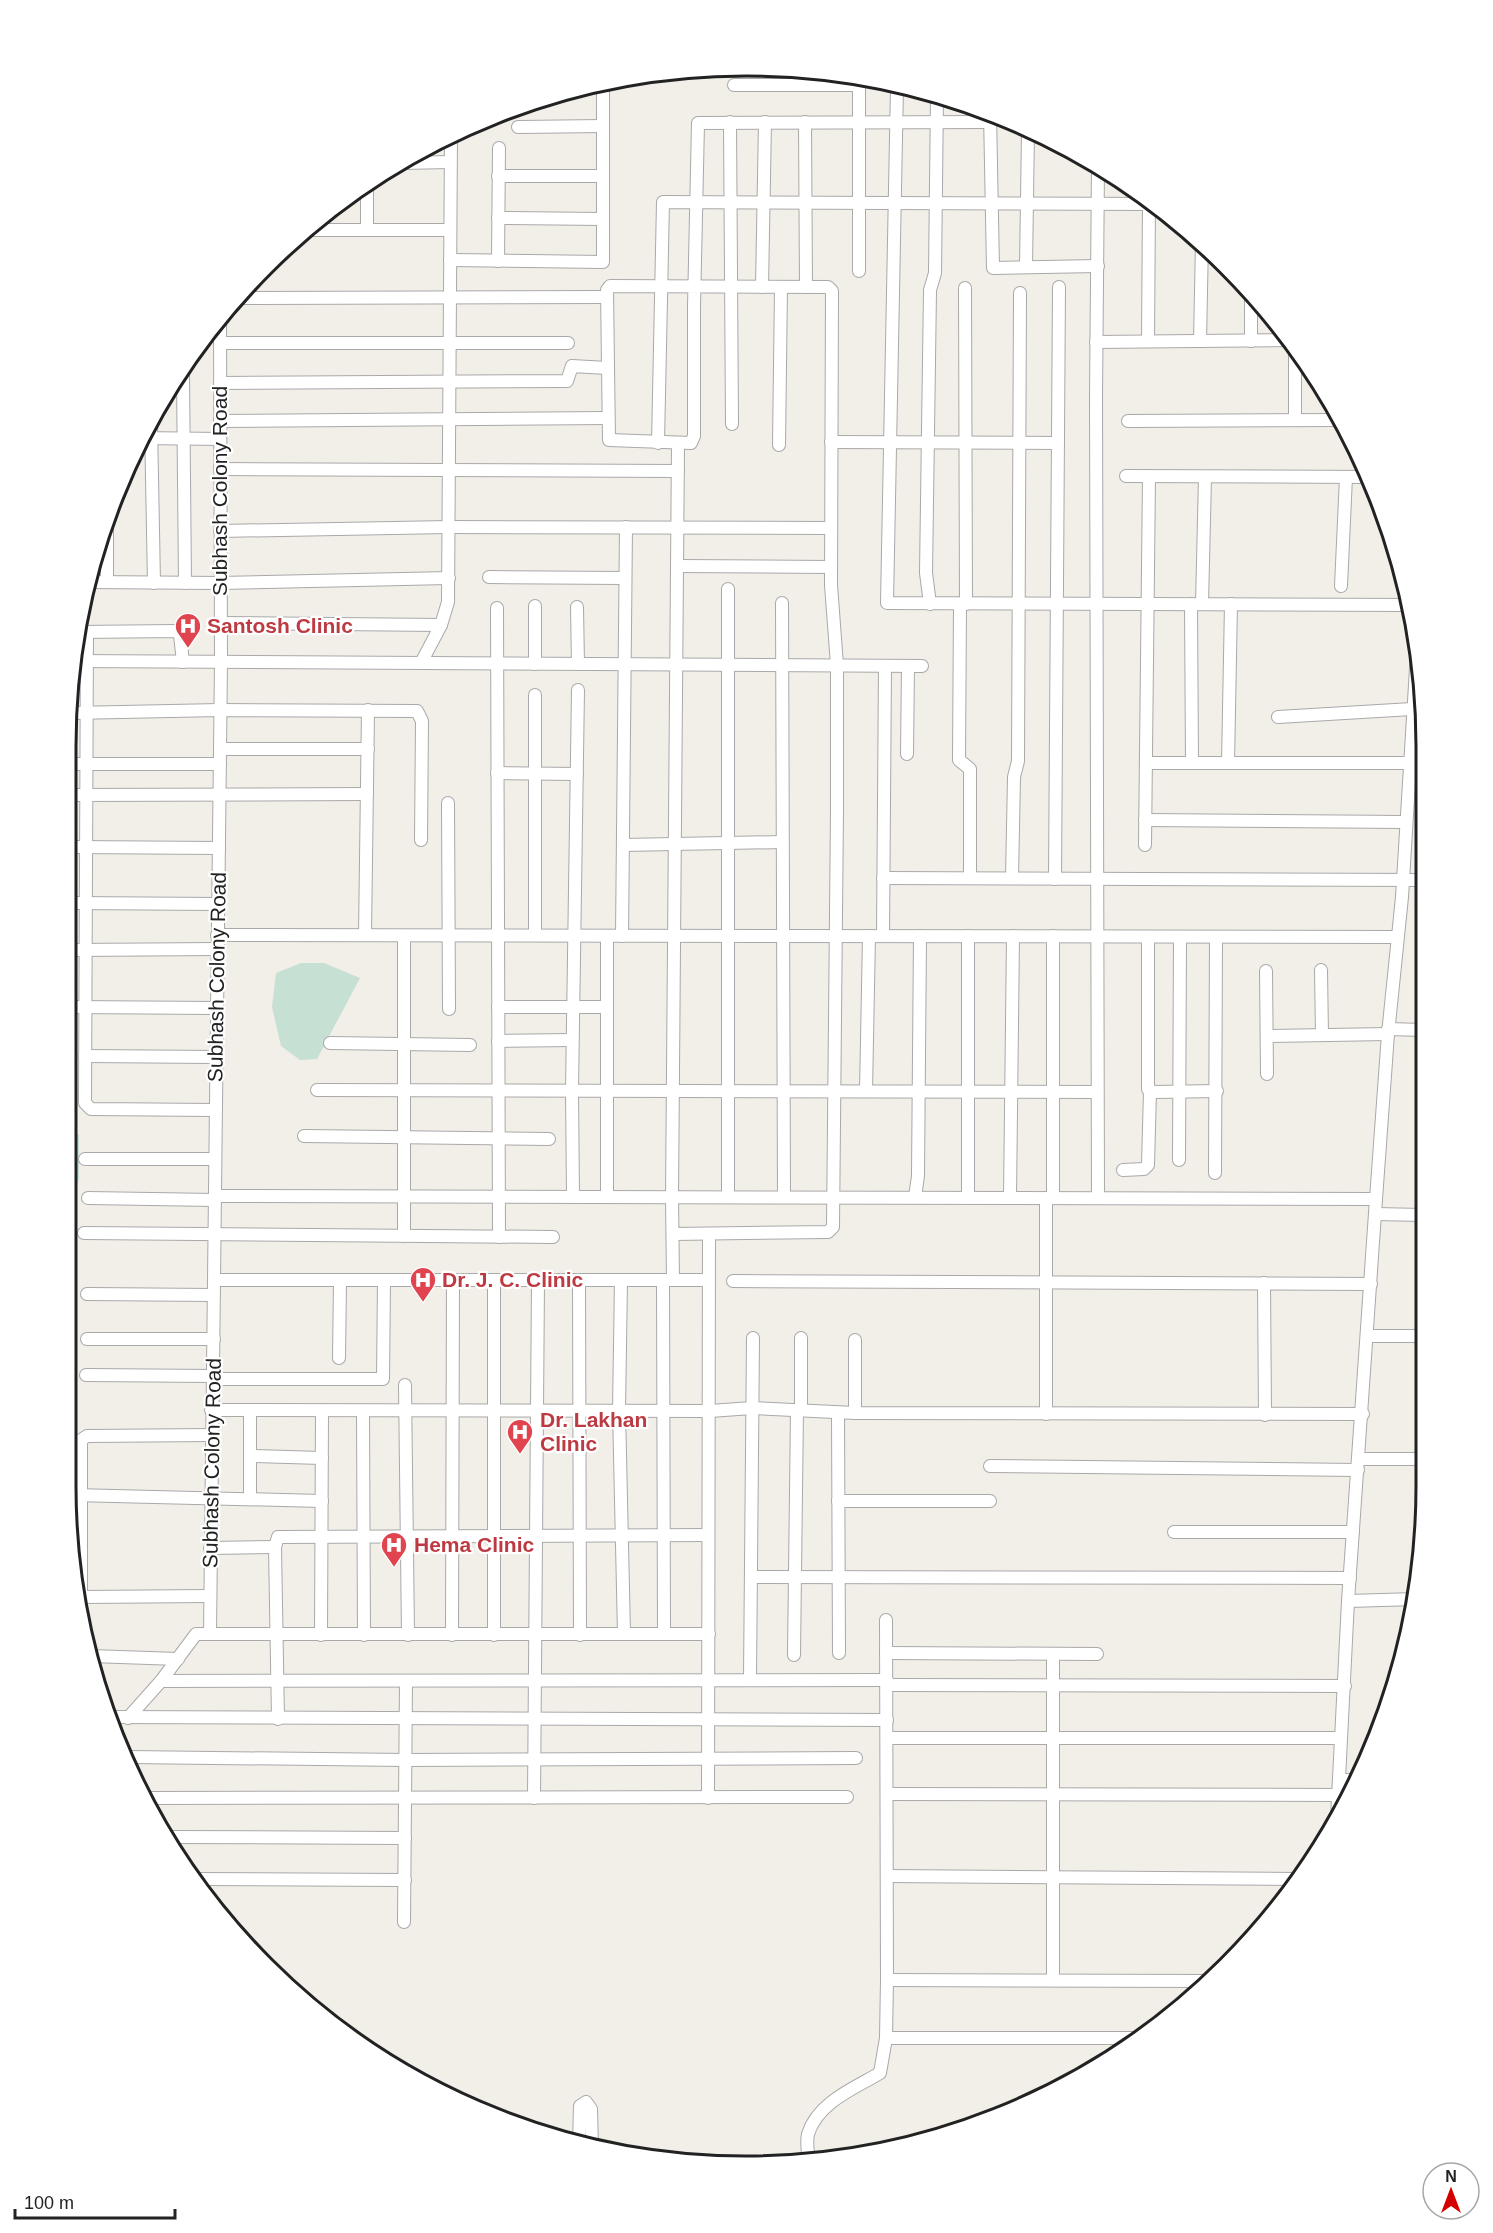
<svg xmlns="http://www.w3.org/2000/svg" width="1493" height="2233" font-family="Arial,sans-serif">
  <rect width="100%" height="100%" fill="#f2efe9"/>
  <g fill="#c6e0d4">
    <path d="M301 963H324L360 978 317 1059 300 1060 281 1046 272 1007 276 973Z"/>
    <path d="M72 1130 79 1135V1179L72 1201Z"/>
  </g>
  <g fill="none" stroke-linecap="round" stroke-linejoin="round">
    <g stroke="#a9a9a9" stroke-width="14">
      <g id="minor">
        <path d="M859 77V271"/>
        <path d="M734 85H859"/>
        <path d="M897 86 887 603 1409 605"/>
        <path d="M990 113 993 268 1098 266"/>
        <path d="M730 122 732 424"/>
        <path d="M805 122 806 287"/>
        <path d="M518 127 603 126"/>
        <path d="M403 163 450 162"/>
        <path d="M498 176H603"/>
        <path d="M498 218 603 219"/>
        <path d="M307 230H450"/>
        <path d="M367 230V185"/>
        <path d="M450 260 603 262V84"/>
        <path d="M498 261 499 148"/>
        <path d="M1026 267 1028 131"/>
        <path d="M762 287 765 122"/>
        <path d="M965 288 966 604"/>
        <path d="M235 298 607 297"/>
        <path d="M1148 341 1149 202"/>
        <path d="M1200 341 1202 242"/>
        <path d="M1251 341V295"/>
        <path d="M1096 342 1291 340"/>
        <path d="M220 343H568"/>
        <path d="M1295 345V420"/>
        <path d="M183 375 185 583"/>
        <path d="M220 383 567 381 572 366 607 368"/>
        <path d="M220 421 607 418"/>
        <path d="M1128 421 1341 420"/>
        <path d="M151 424 154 583"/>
        <path d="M141 438 220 439"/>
        <path d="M831 442 1058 443"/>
        <path d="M658 443 663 202 1152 204"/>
        <path d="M779 445 781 287"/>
        <path d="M220 469 678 471"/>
        <path d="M1126 476 1369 477"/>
        <path d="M107 517V582"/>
        <path d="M220 531 449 527 831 528"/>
        <path d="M677 566 831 567"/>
        <path d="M489 577 624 578"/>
        <path d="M89 582 220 583 449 578"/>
        <path d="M1341 586 1346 477"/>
        <path d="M782 603 784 1197"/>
        <path d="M930 604 926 573 930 290 935 273 937 96"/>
        <path d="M960 604 959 760 970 769V878"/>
        <path d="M1191 604 1192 763"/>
        <path d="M1202 604 1205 477"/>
        <path d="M535 606V664"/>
        <path d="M577 607 578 664"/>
        <path d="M497 608 499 1237"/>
        <path d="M221 623 441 625"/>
        <path d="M78 632 177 631 180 635 183 662"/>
        <path d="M87 632 85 1103 91 1109 215 1110"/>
        <path d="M72 661 922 666"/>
        <path d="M421 663 441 625 448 602 451 136"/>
        <path d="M535 695V935"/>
        <path d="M72 713 220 710 417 711 422 721 421 840"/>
        <path d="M1278 717 1412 709"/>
        <path d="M220 749H368"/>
        <path d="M907 754 908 666"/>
        <path d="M1146 763H1409"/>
        <path d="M1228 763 1231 604"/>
        <path d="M72 764H220"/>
        <path d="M1410 770 1425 771"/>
        <path d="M497 773 577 774"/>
        <path d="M72 795 367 794"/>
        <path d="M448 803 449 1009"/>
        <path d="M1145 820 1406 822"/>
        <path d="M623 845 782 842"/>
        <path d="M1145 845 1149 476"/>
        <path d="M72 847 219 848"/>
        <path d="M883 878 1425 880"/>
        <path d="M1012 878 1014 777 1018 761 1020 293"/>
        <path d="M1055 879 1059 287"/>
        <path d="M72 903 218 904"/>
        <path d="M217 935 1397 937"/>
        <path d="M365 935 368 710"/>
        <path d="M404 936V1236"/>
        <path d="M607 936V1197"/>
        <path d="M622 936 626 527"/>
        <path d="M883 936 885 666"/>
        <path d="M968 936V1198"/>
        <path d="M1148 937V1089L1154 1092 1217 1091"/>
        <path d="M72 950 217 949"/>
        <path d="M1321 970 1322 1035"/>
        <path d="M1266 971 1267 1074"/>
        <path d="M72 1007 216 1008"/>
        <path d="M498 1007H607"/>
        <path d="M1388 1029 1424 1030"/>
        <path d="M1268 1036 1388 1034"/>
        <path d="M498 1041 572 1040"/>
        <path d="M330 1043 470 1045"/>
        <path d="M85 1056 215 1057"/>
        <path d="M317 1090 1097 1092"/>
        <path d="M866 1091 869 936"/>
        <path d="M304 1136 549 1139"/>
        <path d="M85 1159H215"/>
        <path d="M1179 1160 1180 937"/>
        <path d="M1123 1170 1144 1169 1148 1165 1150 1091"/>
        <path d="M1215 1173 1216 937"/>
        <path d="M215 1196 1376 1199"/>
        <path d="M573 1196 572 1090 578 690"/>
        <path d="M728 1197V589"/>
        <path d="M915 1197 918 1176 920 936"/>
        <path d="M88 1198 215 1200"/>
        <path d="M1010 1198 1013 936"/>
        <path d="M1046 1198V1414"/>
        <path d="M1053 1198V936"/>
        <path d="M1098 1198 1096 397 1098 165"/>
        <path d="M1375 1214 1423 1215"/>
        <path d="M84 1233 553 1237"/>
        <path d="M673 1234 828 1232 833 1227 837 810V665L831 585 832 291 828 287C756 287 683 286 610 286L607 290 609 440 691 443 694 436V307L698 123 990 122"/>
        <path d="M215 1280H709"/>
        <path d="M621 1280 619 1410 624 1634"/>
        <path d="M663 1280 664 1634"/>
        <path d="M673 1280 672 1197 678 443"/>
        <path d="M494 1281V1635"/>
        <path d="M579 1281 580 1635"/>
        <path d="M733 1281 1371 1284"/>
        <path d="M1264 1283 1265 1415"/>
        <path d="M87 1294 214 1295"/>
        <path d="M1368 1336H1422"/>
        <path d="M801 1338V1410"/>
        <path d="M87 1339H214"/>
        <path d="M339 1358 340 1280"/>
        <path d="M86 1375 214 1376"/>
        <path d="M214 1379H383L384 1281"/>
        <path d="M405 1385 408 1635"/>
        <path d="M211 1410 710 1411 752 1408 855 1413 1363 1414"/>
        <path d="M363 1412 364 1635"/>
        <path d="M838 1413 839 1653"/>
        <path d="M855 1413V1340"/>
        <path d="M250 1456 322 1458"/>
        <path d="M1360 1459H1422"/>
        <path d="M990 1466 1358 1470"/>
        <path d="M73 1495 322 1501"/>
        <path d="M250 1498V1412"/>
        <path d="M838 1501H990"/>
        <path d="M1174 1532H1353"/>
        <path d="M210 1548 275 1547"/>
        <path d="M751 1577 1350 1578"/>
        <path d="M81 1597 210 1596"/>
        <path d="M1348 1601 1416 1599"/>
        <path d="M81 1615V1440L87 1436 211 1435"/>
        <path d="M210 1634 221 662 220 320"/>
        <path d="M321 1635 322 1412"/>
        <path d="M452 1635 453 1281"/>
        <path d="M886 1653 1097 1654"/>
        <path d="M1053 1654V1980"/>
        <path d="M794 1655 797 1410"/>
        <path d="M91 1656 178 1659"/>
        <path d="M750 1679 753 1338"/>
        <path d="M161 1681 887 1680"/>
        <path d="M887 1685 1345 1686"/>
        <path d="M108 1717 887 1720"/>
        <path d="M128 1718 161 1681 196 1634H709"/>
        <path d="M278 1719 275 1547 278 1537 708 1535"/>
        <path d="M887 1738H1341"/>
        <path d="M128 1757 406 1760 856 1758"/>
        <path d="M1339 1780H1360"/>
        <path d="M887 1794 1338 1795"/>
        <path d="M148 1798 847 1797"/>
        <path d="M534 1798 538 1281"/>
        <path d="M708 1798 709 1234"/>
        <path d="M1337 1818 1348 1601 1376 1199 1388 1034 1402 897 1417 652"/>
        <path d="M167 1837 405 1838"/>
        <path d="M887 1876 1296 1879"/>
        <path d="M192 1879 405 1880"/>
        <path d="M404 1922 406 1681"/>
        <path d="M887 1980 1210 1981"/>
        <path d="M886 2038H1144"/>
        <path d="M579 2145 580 2106 586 2102 591 2109 592 2147"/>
        <path d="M809 2163C808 2153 806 2143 808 2134 818 2102 855 2088 880 2073L886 2038 887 1980 886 1620"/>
      </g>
    </g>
    <use href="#minor" stroke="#fff" stroke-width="12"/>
  </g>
  <defs>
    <g id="hospital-pin" transform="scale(1.35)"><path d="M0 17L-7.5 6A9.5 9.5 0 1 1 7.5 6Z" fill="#e0444e" stroke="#fff"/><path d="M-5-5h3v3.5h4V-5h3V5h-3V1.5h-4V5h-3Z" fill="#fff"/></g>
  </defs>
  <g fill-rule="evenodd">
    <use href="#hospital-pin" x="188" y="626"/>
    <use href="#hospital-pin" x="423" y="1280"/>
    <use href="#hospital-pin" x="520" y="1432"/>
    <use href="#hospital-pin" x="394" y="1545"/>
  </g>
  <g text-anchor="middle" stroke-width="4.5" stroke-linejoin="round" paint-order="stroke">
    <g font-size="21" fill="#222" stroke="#fff">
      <text transform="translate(220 491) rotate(-90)" y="7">Subhash Colony Road</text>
      <text transform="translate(217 977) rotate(-89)" y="7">Subhash Colony Road</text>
      <text transform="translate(212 1463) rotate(-89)" y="7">Subhash Colony Road</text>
    </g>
    <g font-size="21" font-weight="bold" fill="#be3a42" stroke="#fff" text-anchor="start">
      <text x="207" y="633">Santosh Clinic</text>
      <text x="442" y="1287">Dr. J. C. Clinic</text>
      <text x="540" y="1427">Dr. Lakhan<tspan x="540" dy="24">Clinic</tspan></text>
      <text x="414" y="1552">Hema Clinic</text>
    </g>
  </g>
  <path d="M0 0H1493V2233H0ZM746 76H746A670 670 0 0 1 1416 746V1486A670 670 0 0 1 746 2156H746A670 670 0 0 1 76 1486V746A670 670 0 0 1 746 76Z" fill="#fff" fill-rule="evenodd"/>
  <path fill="none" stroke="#222" stroke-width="3" d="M746 76H746A670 670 0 0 1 1416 746V1486A670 670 0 0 1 746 2156H746A670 670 0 0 1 76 1486V746A670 670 0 0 1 746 76Z"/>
  <g transform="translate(1451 2191)"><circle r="28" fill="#ffffff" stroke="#a7a7a7" stroke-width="1.5"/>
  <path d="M0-4.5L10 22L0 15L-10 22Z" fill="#d40000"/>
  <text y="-9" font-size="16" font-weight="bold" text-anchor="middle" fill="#222222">N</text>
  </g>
  <path d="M15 2209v9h160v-9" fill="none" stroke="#222222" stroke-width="3"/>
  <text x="24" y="2209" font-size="18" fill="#222222" stroke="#ffffff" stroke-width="4.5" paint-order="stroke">100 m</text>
</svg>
